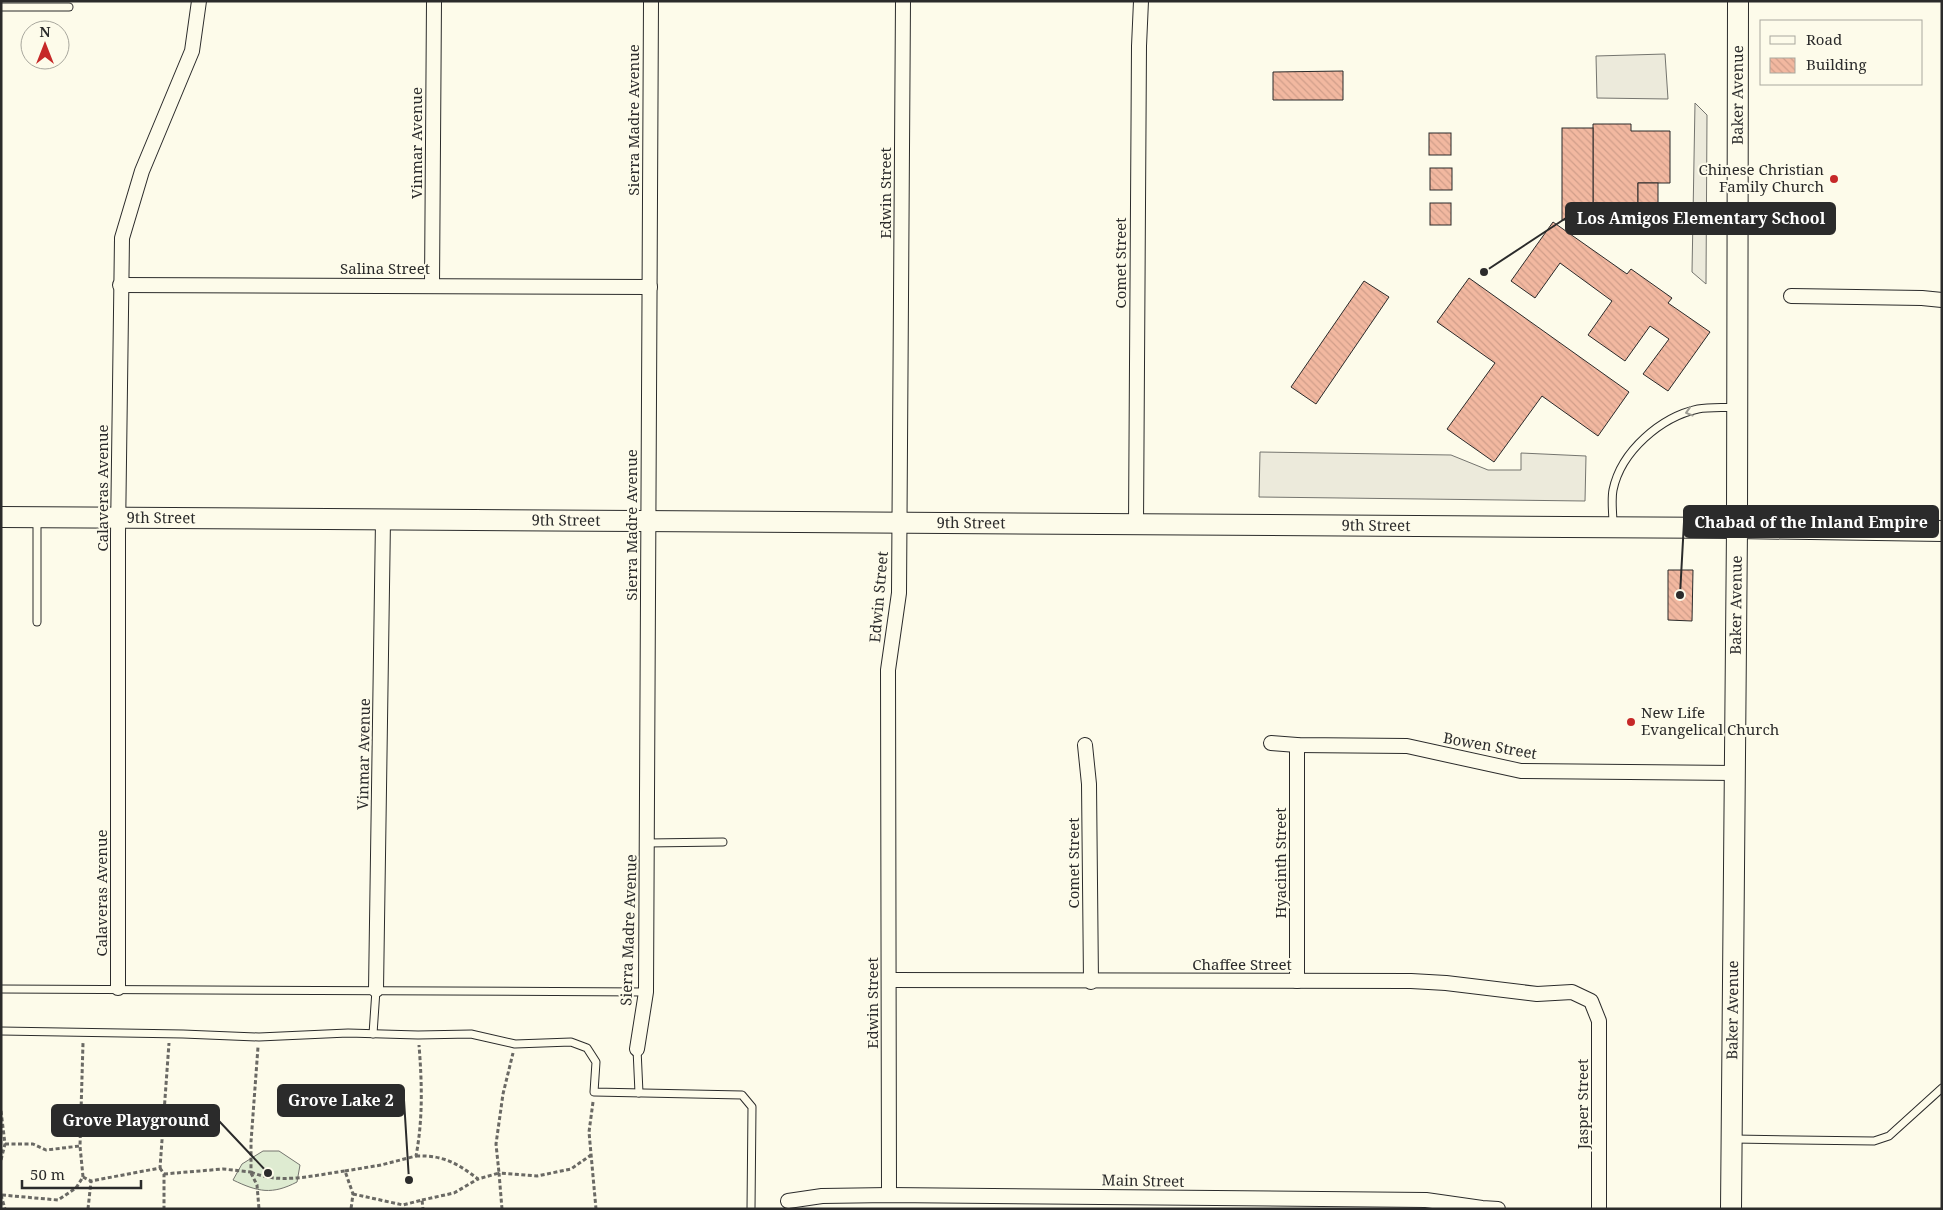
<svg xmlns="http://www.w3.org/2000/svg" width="1943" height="1210" font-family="'Noto Serif',serif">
  <defs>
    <pattern id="building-back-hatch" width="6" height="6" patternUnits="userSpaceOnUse" patternTransform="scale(1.25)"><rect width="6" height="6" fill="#f2b8a0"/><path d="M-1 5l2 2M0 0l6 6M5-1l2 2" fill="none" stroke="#d09e8a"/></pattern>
  </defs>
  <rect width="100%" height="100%" fill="#fdfbea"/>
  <path fill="#deebd1" stroke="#74746e" d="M263 1151H279L300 1165 297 1182C272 1195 258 1192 233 1180L242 1164Z"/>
  <g fill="#eceadb" stroke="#74746e">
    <path d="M1665 54 1668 99 1597 98 1596 56Z"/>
    <path d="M1695 103 1707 115 1706 284 1692 272Z"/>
    <path d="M1260 452 1451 455 1488 470H1521V453L1586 456 1585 501 1259 497Z"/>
  </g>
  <g fill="url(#building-back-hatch)" stroke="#2b2b2b">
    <path d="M1343 71V100H1273V72Z"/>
    <path d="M1593 124H1631V131H1670V183H1638V220H1593Z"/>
    <rect x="1562" y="128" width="31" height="92"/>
    <rect x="1429" y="133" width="22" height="22"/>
    <rect x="1430" y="168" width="22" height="22"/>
    <rect x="1638" y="183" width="20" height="22"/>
    <rect x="1430" y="203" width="21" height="22"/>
    <path d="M1553 222 1627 274 1631 269 1672 298 1668 303 1710 332 1668 391 1643 374 1669 339 1650 326 1625 361 1588 335 1612 301 1560 263 1535 298 1511 281Z"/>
    <path d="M1469 278 1629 392 1598 436 1542 396 1494 462 1447 429 1495 363 1437 322Z"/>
    <path d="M1364 281 1389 297 1316 404 1291 387Z"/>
    <path d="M1668 570H1693L1692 621 1668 620Z"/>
  </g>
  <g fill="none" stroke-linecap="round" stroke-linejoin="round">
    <g stroke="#2b2b2b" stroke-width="9">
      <g id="lane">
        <path d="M1 7H69"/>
        <path d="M37 520V622"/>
        <path d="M1613 524C1613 514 1611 500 1613 490 1621 451 1661 417 1698 409 1710 407 1724 408 1737 407"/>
        <path d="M647 843 723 842"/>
        <path d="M1 989 646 992"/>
        <path d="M1 1031 183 1034 259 1037 348 1033 418 1035 471 1034 515 1044 571 1042 587 1048 596 1062 594 1092 742 1095 752 1107 751 1209"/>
        <path d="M373 1034 376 990"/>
        <path d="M637 1049 639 1093"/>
        <path d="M1734 1139 1874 1141 1889 1136 1942 1088"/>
      </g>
    </g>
    <g stroke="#2b2b2b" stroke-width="16">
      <g id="street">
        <path d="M120 285 650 287"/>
        <path d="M432 285 434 1"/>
        <path d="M1791 296 1922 298 1942 300"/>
        <path d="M1136 524 1139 46 1141 1"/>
        <path d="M1271 743 1297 745 1407 746 1521 771 1735 773"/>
        <path d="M1085 745 1089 784 1091 982"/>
        <path d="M1297 745V981"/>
        <path d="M889 980 1411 981 1446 983 1537 994 1572 992 1591 1001 1599 1021V1209"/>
        <path d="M118 988V535L122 238 142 171 192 51 199 1"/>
        <path d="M376 990 383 520"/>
        <path d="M637 1049 646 992 651 1"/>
        <path d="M889 1195 888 670 899 593 903 1"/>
        <path d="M788 1201 822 1196 889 1195 1426 1200 1482 1208 1498 1209"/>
      </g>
    </g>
    <g stroke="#2b2b2b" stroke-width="22">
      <g id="secondary">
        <path id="s1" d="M1 517 1737 528 1942 531"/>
        <path id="s2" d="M1731 1209 1737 528 1738 1"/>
      </g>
    </g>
    <g stroke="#6a6964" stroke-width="3" stroke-dasharray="4 2.5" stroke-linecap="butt">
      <path d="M593 1102 589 1132 596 1209"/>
      <path d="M1 1111 5 1144 1 1160"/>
      <path d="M5 1144H33L46 1150 80 1146 83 1043"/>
      <path d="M416 1156C443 1155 457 1163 478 1179L499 1173 496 1144 503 1094 513 1053"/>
      <path d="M160 1168 164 1174V1209"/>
      <path d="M345 1171 381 1165 416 1156C423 1119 422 1083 419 1045"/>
      <path d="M251 1172C280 1185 314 1175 345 1171L353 1194 351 1209"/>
      <path d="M251 1173 257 1185 259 1209"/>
      <path d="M164 1174 223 1169 251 1172V1142L258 1047"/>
      <path d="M83 1177 91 1181 160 1168 169 1043"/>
      <path d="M353 1194 403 1205 422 1200 423 1209"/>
      <path d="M1 1195 5 1209"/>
      <path d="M2 1195 58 1200 76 1188 83 1177 80 1146"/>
      <path d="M422 1200 454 1193 478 1179"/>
      <path d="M88 1209 91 1181"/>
      <path d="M502 1209 499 1173 537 1176 571 1169 591 1155"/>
    </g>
    <use href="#lane" stroke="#fdfbea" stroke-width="7"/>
    <use href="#street" stroke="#fdfbea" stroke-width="14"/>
    <use href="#secondary" stroke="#fdfbea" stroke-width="20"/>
  </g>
  <defs><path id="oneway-chevron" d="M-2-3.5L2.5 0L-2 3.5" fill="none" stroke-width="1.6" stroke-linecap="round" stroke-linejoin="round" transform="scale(1.25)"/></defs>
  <use stroke="#9e9d94" href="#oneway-chevron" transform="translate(1689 412) rotate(163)"/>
  <g fill="#c62828" stroke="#fdfbea" stroke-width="2">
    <circle cx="1834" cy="179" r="5"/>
    <circle cx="1631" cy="722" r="5"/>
  </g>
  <g text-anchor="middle" stroke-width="4" stroke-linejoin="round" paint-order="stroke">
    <g font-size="15" fill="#2b2b2b" stroke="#fdfbea">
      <text dy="5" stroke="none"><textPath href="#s2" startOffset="1114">Baker Avenue</textPath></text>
      <text transform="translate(634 120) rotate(-90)" y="5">Sierra Madre Avenue</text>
      <text transform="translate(417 143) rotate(-90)" y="5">Vinmar Avenue</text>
      <text transform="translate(886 193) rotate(-90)" y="5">Edwin Street</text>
      <text transform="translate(1121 263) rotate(-90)" y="5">Comet Street</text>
      <text x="385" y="274">Salina Street</text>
      <text transform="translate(103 488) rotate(-90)" y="5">Calaveras Avenue</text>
      <text dy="5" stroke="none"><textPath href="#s1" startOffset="160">9th Street</textPath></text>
      <text dy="5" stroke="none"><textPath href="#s1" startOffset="565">9th Street</textPath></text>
      <text dy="5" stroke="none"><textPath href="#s1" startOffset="970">9th Street</textPath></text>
      <text transform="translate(632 525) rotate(-90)" y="5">Sierra Madre Avenue</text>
      <text dy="5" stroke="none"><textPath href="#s1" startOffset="1375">9th Street</textPath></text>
      <text transform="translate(879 597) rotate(-85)" y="5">Edwin Street</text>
      <text dy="5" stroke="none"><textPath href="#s2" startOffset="604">Baker Avenue</textPath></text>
      <text transform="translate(1490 746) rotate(10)" y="5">Bowen Street</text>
      <text transform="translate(364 754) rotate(-89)" y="5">Vinmar Avenue</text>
      <text transform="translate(1074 863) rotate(-90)" y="5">Comet Street</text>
      <text transform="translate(1281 863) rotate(-90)" y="5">Hyacinth Street</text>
      <text transform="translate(102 893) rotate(-90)" y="5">Calaveras Avenue</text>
      <text transform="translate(629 930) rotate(-88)" y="5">Sierra Madre Avenue</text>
      <text x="1242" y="970">Chaffee Street</text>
      <text transform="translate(873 1003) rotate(-90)" y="5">Edwin Street</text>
      <text dy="5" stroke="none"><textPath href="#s2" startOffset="199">Baker Avenue</textPath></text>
      <text transform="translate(1583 1104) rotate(-90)" y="5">Jasper Street</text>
      <text transform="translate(1143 1181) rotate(1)" y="5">Main Street</text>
    </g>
    <g font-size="15" fill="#2b2b2b" stroke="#fdfbea" text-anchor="end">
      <text x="1824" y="175">Chinese Christian<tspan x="1824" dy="17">Family Church</tspan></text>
      <text x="1641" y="718" text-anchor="start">New Life<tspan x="1641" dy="17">Evangelical Church</tspan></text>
    </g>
  </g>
  <path fill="none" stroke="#2b2b2b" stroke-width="2" d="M1484 272L1566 218M1680 595L1684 522M409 1180L404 1100M268 1173L219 1121"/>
  <g fill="#2b2b2b" stroke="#fdfbea" stroke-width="2">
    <circle cx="1484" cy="272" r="5"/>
    <circle cx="1680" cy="595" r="5"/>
    <circle cx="409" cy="1180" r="5"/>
    <circle cx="268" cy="1173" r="5"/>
  </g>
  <g fill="#2b2b2b" stroke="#2b2b2b" stroke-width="2">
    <rect x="1566" y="203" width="269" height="31" rx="5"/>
    <rect x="1684" y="506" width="254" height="31" rx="5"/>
    <rect x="278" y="1085" width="126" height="31" rx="5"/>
    <rect x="52" y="1105" width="167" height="31" rx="5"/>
  </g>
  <g font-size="16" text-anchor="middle" font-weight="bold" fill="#fff">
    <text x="1701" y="224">Los Amigos Elementary School</text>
    <text x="1811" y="528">Chabad of the Inland Empire</text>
    <text x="341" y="1106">Grove Lake 2</text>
    <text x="136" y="1126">Grove Playground</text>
  </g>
  <rect width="1943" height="1210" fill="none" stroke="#2b2b2b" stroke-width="5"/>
  <rect x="1760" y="20" width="162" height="65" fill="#fdfbea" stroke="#a9a89e"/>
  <rect x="1770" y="36" width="25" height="8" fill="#fdfbea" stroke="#a9a89e"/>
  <text x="1806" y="45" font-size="15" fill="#2b2b2b">Road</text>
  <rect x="1770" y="58" width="25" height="15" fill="url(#building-back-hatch)" stroke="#a9a89e"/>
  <text x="1806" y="70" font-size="15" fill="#2b2b2b">Building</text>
  <g transform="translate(45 45)"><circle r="24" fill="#fdfbea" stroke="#a9a89e"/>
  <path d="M0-4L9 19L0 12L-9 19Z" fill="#c62828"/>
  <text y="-8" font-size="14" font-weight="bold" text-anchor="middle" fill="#2b2b2b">N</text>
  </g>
  <path d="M22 1180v8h119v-8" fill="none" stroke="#2b2b2b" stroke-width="2.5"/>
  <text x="30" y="1180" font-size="15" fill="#2b2b2b" stroke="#fdfbea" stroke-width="4" paint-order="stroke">50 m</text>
</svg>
